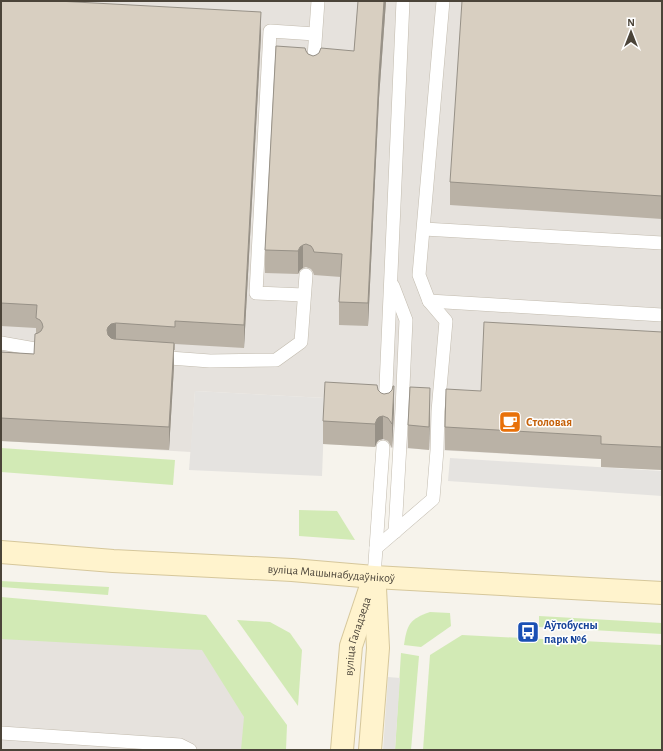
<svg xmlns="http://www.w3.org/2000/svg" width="663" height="751" font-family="'Alegreya Sans',sans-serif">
  <rect width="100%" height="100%" fill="#f6f3ec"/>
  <g fill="#e6e2dd">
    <path d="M1 1H662V470L601 467V459L323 444 325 398 195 391 191 452 1 441Z"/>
    <path d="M1 619 208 633 265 750H1Z"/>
  </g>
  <g fill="#d2eab5">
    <path d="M1 448 175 460 173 485 1 472Z"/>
    <path d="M299 510 337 511 355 540 299 536Z"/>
    <path d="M1 581 109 587 108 595 1 587Z"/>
    <path d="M1 597 206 615 287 725 286 750H241L244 717 202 650 1 639Z"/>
    <path d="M430 612 450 613 451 626 421 647 404 645C407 624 410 619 430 612Z"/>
    <path d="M539 616 662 623V634L539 627Z"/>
    <path d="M237 620 270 622 290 633 302 650 298 706Z"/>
    <path d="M462 635 662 645V750H423L430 655Z"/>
    <path d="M401 653 419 656 411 750H395Z"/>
  </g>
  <g fill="#e5e3e0">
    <path d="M195 391 325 398 322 476 189 470Z"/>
    <path d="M450 458 662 471V496L448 481Z"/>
    <path d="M388 677 400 678 395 750H383Z"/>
  </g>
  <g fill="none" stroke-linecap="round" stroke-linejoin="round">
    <g stroke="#c2bbae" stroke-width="14">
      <g id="service">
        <path d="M313 71 318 1"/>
        <path d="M424 229 662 243"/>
        <path d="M393 286 406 320 402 409 395 532"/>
        <path d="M304 295 256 293 270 31 315 34"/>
        <path d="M429 301 662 315"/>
        <path d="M1 343 35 349"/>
        <path d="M156 357 210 361 276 360 301 342 306 275"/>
        <path d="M385 409 403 1"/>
        <path d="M376 548 433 499 437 450 438 411 446 321 429 301 419 275 443 1"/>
        <path d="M374 577 383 447"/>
        <path d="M1 733 180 745 190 750"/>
      </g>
    </g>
    <g stroke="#d6c79b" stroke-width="24">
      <g id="secondary">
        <path id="s1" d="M1 552 113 561 292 570 374 577 662 593"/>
        <path id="s2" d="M342 750 351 646 374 577"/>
        <path d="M370 750 378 648 375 588"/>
      </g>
    </g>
    <use href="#service" stroke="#fff" stroke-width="13"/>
    <use href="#secondary" stroke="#fff3cd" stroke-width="22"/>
  </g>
  <g fill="#bab2a6">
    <path d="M358 1H386L379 98 368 326 339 325V302L341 277 314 275 313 272 311 269 306 267 303 268 300 270 298 274 265 273V250L306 51 308 54 313 56 354 51Z"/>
    <path d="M662 1V219L450 205V182Z"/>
    <path d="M1 9 261 35 244 348 175 344V350H174V366L169 450 1 441V352L34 354 36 334V328L1 326Z"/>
    <path d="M662 332V470L601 467V459L445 450V427L481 391Z"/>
    <path d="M378 390 394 409 392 448 388 441 383 439 379 440 377 442 375 447 323 444V421Z"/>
    <path d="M430 411 429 450 408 448V425Z"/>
  </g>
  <g fill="#979187">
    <path d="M384 1H386L379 98 368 326V303L379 75Z"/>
    <path d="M261 12V35L244 348V325Z"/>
    <path d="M303 245V268L300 270 298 274V251L300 247Z"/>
    <path d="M116 323V346L111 347 107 330 108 327 111 324Z"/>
    <path d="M174 343V366L169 450V427Z"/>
    <path d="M394 386V409L392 448V424Z"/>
    <path d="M430 388V411L429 450V427Z"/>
    <path d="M383 416V439L379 440 377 442 375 447V424L377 419 379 417Z"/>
  </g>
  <g fill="#d8cfc1" stroke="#979187">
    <path d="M1 1H57L261 12 244 325 175 321V327L116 323 111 324 108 327 107 330 108 335 111 338 114 339 174 343 169 427 1 418V352L34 354 35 334 38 333 41 331 43 327 42 323 40 320 36 318 37 305 1 303Z"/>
    <path d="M358 1H384L379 75 368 303 339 302 342 254 314 252 313 249 311 246 306 244 303 245 300 247 298 251 265 250 276 46 305 48 306 51 308 54 313 56 316 55 319 53 321 48 354 51Z"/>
    <path d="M462 1H662V196L450 182Z"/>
    <path d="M484 322 662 332V447L601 444V436L445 427 446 389 481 391Z"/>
    <path d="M325 382 377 385 378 390 381 393 384 394 389 393 392 390 393 386H394L392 424 388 418 383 416 379 417 377 419 375 424 323 421Z"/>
    <path d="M410 387 430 388 429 427 408 425Z"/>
  </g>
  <defs>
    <g id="cafe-square" transform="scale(1.15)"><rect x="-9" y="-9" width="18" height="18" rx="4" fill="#e8710a" stroke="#fff"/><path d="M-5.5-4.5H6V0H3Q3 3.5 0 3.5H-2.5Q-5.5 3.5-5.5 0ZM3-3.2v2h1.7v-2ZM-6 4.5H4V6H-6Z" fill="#fff"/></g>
    <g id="bus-square" transform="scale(1.15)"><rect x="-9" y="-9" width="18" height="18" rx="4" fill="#1a4fb4" stroke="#fff"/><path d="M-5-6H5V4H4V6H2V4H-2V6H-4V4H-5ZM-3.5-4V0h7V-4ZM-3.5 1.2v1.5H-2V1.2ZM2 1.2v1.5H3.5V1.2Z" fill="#fff"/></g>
  </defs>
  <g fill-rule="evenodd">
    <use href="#cafe-square" x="510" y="422"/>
    <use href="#bus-square" x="528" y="632"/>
  </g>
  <g text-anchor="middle" stroke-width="3" stroke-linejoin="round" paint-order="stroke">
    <g font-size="12" font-weight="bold" fill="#c56008" stroke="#fff" text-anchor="start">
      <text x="526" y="426">Столовая</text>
    </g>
    <g font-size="12" fill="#4b4439" stroke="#fff">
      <text dy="4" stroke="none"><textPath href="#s1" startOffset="331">вуліца Машынабудаўнікоў</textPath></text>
      <text dy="4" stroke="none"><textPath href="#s2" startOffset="115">вуліца Галадзеда</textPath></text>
    </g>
    <g font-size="12" font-weight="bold" fill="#164399" stroke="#fff" text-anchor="start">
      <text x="544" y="629">Аўтобусны<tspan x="544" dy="14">парк №6</tspan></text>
    </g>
  </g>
  <rect width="663" height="751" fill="none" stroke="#4b4439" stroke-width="4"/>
  <g transform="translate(631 32)" stroke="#ffffff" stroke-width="3" paint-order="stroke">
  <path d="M0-3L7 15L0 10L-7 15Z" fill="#4b4439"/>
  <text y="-6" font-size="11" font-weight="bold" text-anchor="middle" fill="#4b4439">N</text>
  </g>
</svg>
